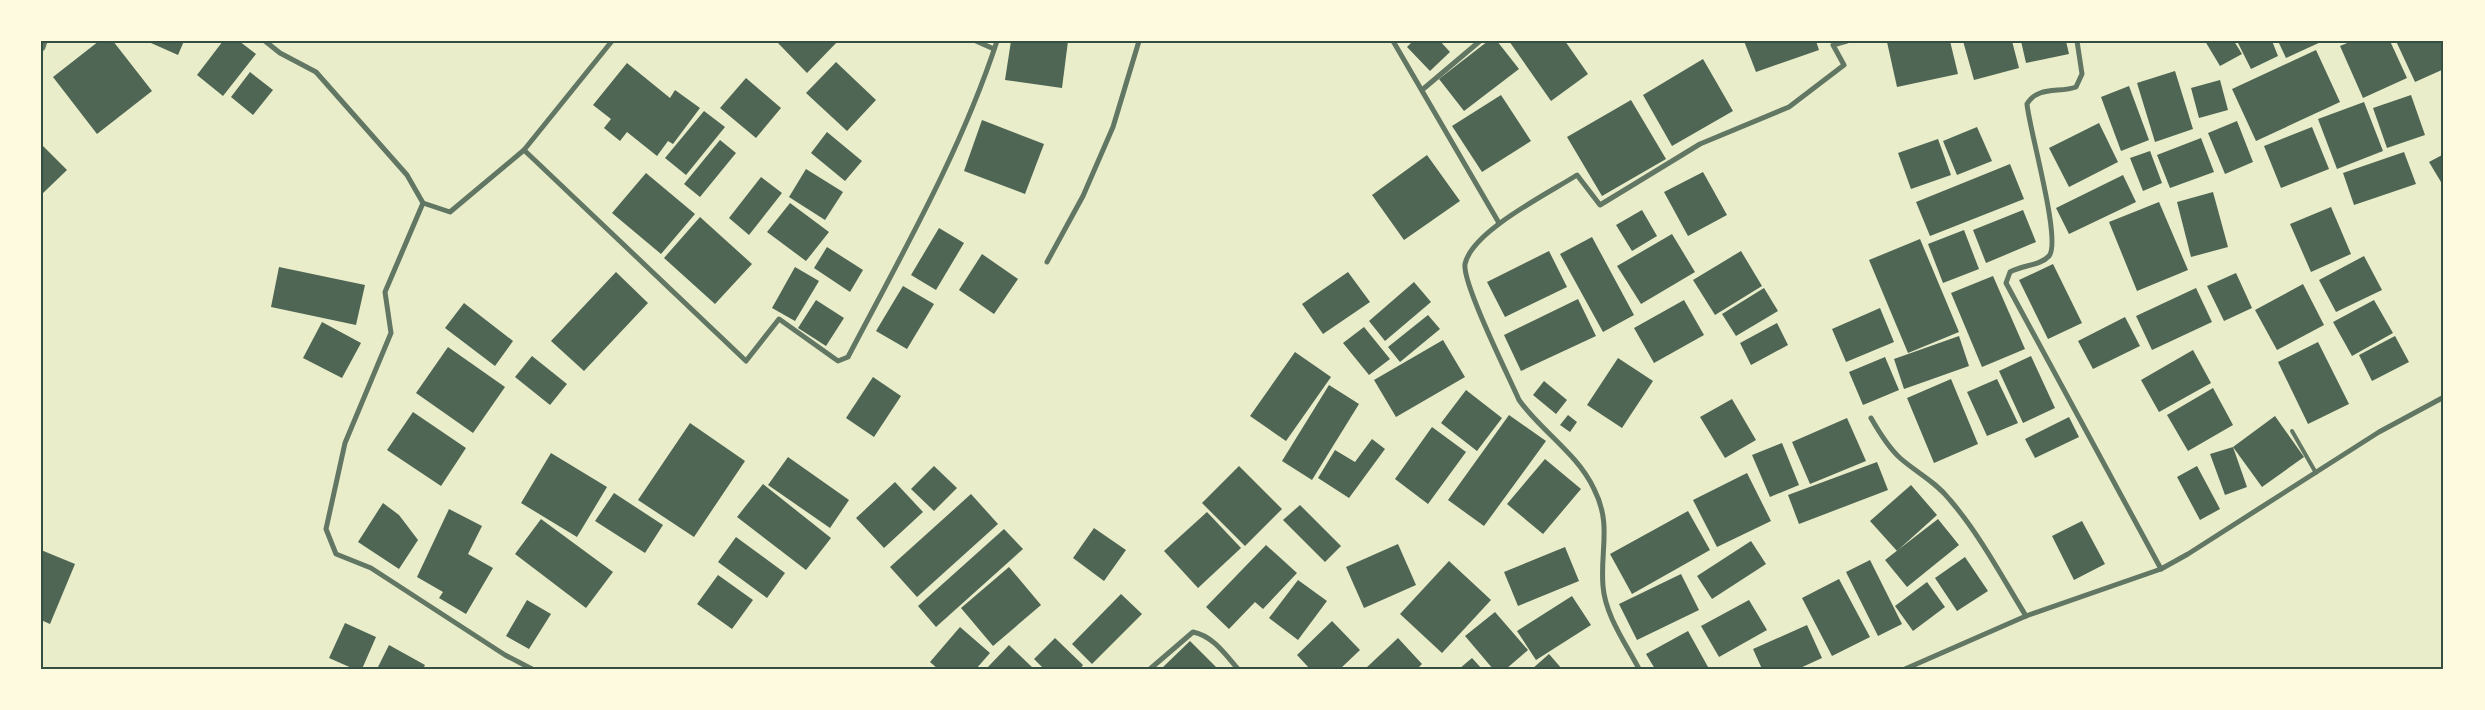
<svg xmlns="http://www.w3.org/2000/svg" width="2485" height="710" font-family="Raleway,sans-serif">
  <rect width="100%" height="100%" fill="#e9edc9"/>
  <g fill="#4f6655">
    <path d="M99 41H113L152 91 97 134 53 77Z"/>
    <path d="M152 41H184L178 55 151 43Z"/>
    <path d="M223 41H239L256 54 223 96 197 75Z"/>
    <path d="M776 41H838L807 73Z"/>
    <path d="M1011 41H1068L1062 88 1005 80Z"/>
    <path d="M1413 41H1440L1450 52 1430 71 1407 47Z"/>
    <path d="M1488 41H1497L1519 69 1464 111 1439 79Z"/>
    <path d="M1509 41H1565L1588 74 1551 101Z"/>
    <path d="M1744 41H1816L1819 50 1756 72Z"/>
    <path d="M1950 41 1958 74 1897 87 1887 42Z"/>
    <path d="M1963 41H2012L2019 68 1974 80Z"/>
    <path d="M2021 41H2066L2069 54 2026 63Z"/>
    <path d="M2205 41H2234L2242 54 2220 66Z"/>
    <path d="M2237 41H2272L2278 56 2251 69Z"/>
    <path d="M2278 41H2323L2286 58Z"/>
    <path d="M2352 41H2390L2407 78 2363 98 2340 46Z"/>
    <path d="M2396 41H2444V69L2415 82Z"/>
    <path d="M2316 50 2340 102 2256 141 2232 89Z"/>
    <path d="M1703 59 1733 111 1672 146 1643 95Z"/>
    <path d="M836 62 876 100 847 131 806 93Z"/>
    <path d="M627 63 670 98 675 90 700 108 673 144 668 141 657 156 627 132 620 141 604 128 611 119 593 105Z"/>
    <path d="M2175 71 2193 129 2155 142 2137 83Z"/>
    <path d="M250 72 273 90 253 115 231 97Z"/>
    <path d="M746 78 781 108 756 138 720 108Z"/>
    <path d="M2220 80 2228 110 2199 118 2191 88Z"/>
    <path d="M2129 86 2149 140 2121 151 2101 97Z"/>
    <path d="M1501 95 1531 141 1482 172 1452 126Z"/>
    <path d="M2411 95 2425 135 2387 148 2373 108Z"/>
    <path d="M1631 100 1666 159 1602 196 1567 137Z"/>
    <path d="M2364 102 2383 151 2337 169 2318 119Z"/>
    <path d="M704 111 725 127 686 175 665 158Z"/>
    <path d="M982 120 1044 144 1025 194 964 171Z"/>
    <path d="M2237 121 2253 162 2225 174 2208 133Z"/>
    <path d="M2099 123 2118 162 2069 187 2049 148Z"/>
    <path d="M1977 127 1992 161 1957 175 1943 141Z"/>
    <path d="M2312 127 2329 169 2281 188 2264 146Z"/>
    <path d="M827 132 862 161 845 181 811 153Z"/>
    <path d="M2201 138 2214 172 2170 188 2157 155Z"/>
    <path d="M1938 139 1951 175 1911 189 1898 153Z"/>
    <path d="M720 140 736 153 700 197 684 184Z"/>
    <path d="M41 144 67 170 41 195Z"/>
    <path d="M2150 151 2162 183 2143 191 2130 158Z"/>
    <path d="M2404 152 2416 184 2354 205 2343 173Z"/>
    <path d="M2444 154V187L2429 162Z"/>
    <path d="M1427 155 1460 201 1404 240 1372 195Z"/>
    <path d="M2010 164 2024 199 1930 236 1916 202Z"/>
    <path d="M806 169 843 192 825 220 789 197Z"/>
    <path d="M1703 172 1727 215 1688 236 1664 192Z"/>
    <path d="M646 173 695 214 661 254 612 213Z"/>
    <path d="M2123 175 2136 202 2069 234 2056 208Z"/>
    <path d="M761 177 782 193 749 235 729 218Z"/>
    <path d="M2213 192 2228 247 2191 257 2177 202Z"/>
    <path d="M2159 202 2188 270 2137 291 2109 222Z"/>
    <path d="M790 203 829 232 806 261 767 232Z"/>
    <path d="M2331 207 2351 254 2311 272 2290 224Z"/>
    <path d="M1642 210 1657 236 1632 251 1616 225Z"/>
    <path d="M2023 210 2036 242 1986 263 1973 230Z"/>
    <path d="M700 217 752 264 715 304 664 258Z"/>
    <path d="M939 228 964 243 936 290 911 275Z"/>
    <path d="M1964 230 1979 269 1943 283 1928 244Z"/>
    <path d="M1672 234 1695 272 1641 304 1617 266Z"/>
    <path d="M1592 237 1634 315 1603 332 1560 254Z"/>
    <path d="M1920 239 1959 332 1908 353 1869 260Z"/>
    <path d="M827 247 863 270 850 292 814 268Z"/>
    <path d="M1549 251 1567 287 1505 317 1487 282Z"/>
    <path d="M1741 251 1762 286 1715 315 1693 280Z"/>
    <path d="M982 254 1018 279 994 314 959 290Z"/>
    <path d="M2364 256 2382 290 2336 312 2319 280Z"/>
    <path d="M2053 264 2082 323 2048 339 2019 280Z"/>
    <path d="M279 267 365 285 356 325 271 307Z"/>
    <path d="M795 267 819 281 795 321 772 308Z"/>
    <path d="M616 272 648 303 584 371 551 341Z"/>
    <path d="M1348 272 1370 302 1323 334 1302 304Z"/>
    <path d="M2236 273 2252 308 2224 321 2207 286Z"/>
    <path d="M1993 276 2025 349 1982 367 1951 293Z"/>
    <path d="M1414 282 1431 302 1385 341 1369 321Z"/>
    <path d="M2303 284 2324 325 2277 350 2255 310Z"/>
    <path d="M903 286 934 304 907 349 876 331Z"/>
    <path d="M1764 288 1778 311 1736 336 1722 314Z"/>
    <path d="M2196 288 2212 322 2152 350 2136 316Z"/>
    <path d="M1578 299 1596 336 1521 371 1504 335Z"/>
    <path d="M816 300 844 318 826 346 798 328Z"/>
    <path d="M1684 300 1704 335 1654 363 1634 328Z"/>
    <path d="M2374 300 2393 333 2352 356 2333 322Z"/>
    <path d="M464 303 513 341 495 366 445 328Z"/>
    <path d="M1880 308 1894 342 1846 362 1832 329Z"/>
    <path d="M1428 315 1440 329 1400 362 1388 347Z"/>
    <path d="M2125 317 2140 346 2093 369 2078 341Z"/>
    <path d="M322 322 361 343 342 378 303 358Z"/>
    <path d="M1777 323 1788 345 1751 365 1740 343Z"/>
    <path d="M1364 327 1390 359 1369 375 1343 343Z"/>
    <path d="M1959 336 1969 366 1904 389 1894 359Z"/>
    <path d="M2395 336 2409 362 2372 381 2359 355Z"/>
    <path d="M1443 340 1465 377 1396 417 1374 380Z"/>
    <path d="M2318 342 2349 404 2308 424 2278 362Z"/>
    <path d="M448 347 505 387 473 433 416 393Z"/>
    <path d="M2193 350 2211 383 2159 412 2141 380Z"/>
    <path d="M1295 352 1331 377 1286 441 1250 416Z"/>
    <path d="M532 356 567 384 550 405 515 377Z"/>
    <path d="M2031 356 2055 408 2023 423 1999 371Z"/>
    <path d="M1885 357 1899 390 1863 405 1849 372Z"/>
    <path d="M1618 358 1653 381 1622 428 1587 405Z"/>
    <path d="M873 377 901 396 874 437 846 418Z"/>
    <path d="M1951 379 1978 444 1934 463 1907 398Z"/>
    <path d="M1997 379 2018 423 1987 436 1967 392Z"/>
    <path d="M1544 381 1567 400 1556 414 1533 395Z"/>
    <path d="M1329 385 1359 404 1312 480 1282 461Z"/>
    <path d="M2213 388 2233 425 2188 451 2167 415Z"/>
    <path d="M1466 390 1502 418 1477 451 1441 423Z"/>
    <path d="M1732 399 1756 440 1725 458 1700 417Z"/>
    <path d="M413 412 466 448 441 486 387 450Z"/>
    <path d="M1509 415 1546 441 1484 526 1448 500Z"/>
    <path d="M1568 415 1577 422 1570 432 1560 425Z"/>
    <path d="M2275 416 2304 457 2262 487 2233 447Z"/>
    <path d="M2069 417 2079 437 2035 458 2025 439Z"/>
    <path d="M1847 418 1866 461 1810 484 1792 442Z"/>
    <path d="M690 423 745 461 694 537 638 500Z"/>
    <path d="M1432 427 1466 452 1428 504 1395 479Z"/>
    <path d="M1372 439 1385 449 1349 498 1318 478 1335 450 1355 462Z"/>
    <path d="M1782 443 1799 485 1770 497 1752 455Z"/>
    <path d="M2233 447 2247 487 2225 495 2210 454Z"/>
    <path d="M551 453 607 487 577 537 521 503Z"/>
    <path d="M788 457 849 500 830 528 768 485Z"/>
    <path d="M1545 459 1581 489 1543 534 1507 504Z"/>
    <path d="M1877 462 1888 490 1799 524 1788 495Z"/>
    <path d="M934 466 957 488 934 511 911 489Z"/>
    <path d="M1239 466 1282 509 1245 546 1202 503Z"/>
    <path d="M2197 466 2220 509 2200 520 2177 477Z"/>
    <path d="M1747 473 1771 521 1717 547 1693 500Z"/>
    <path d="M895 482 923 512 884 548 856 518Z"/>
    <path d="M763 484 831 538 806 570 737 517Z"/>
    <path d="M1911 485 1937 515 1897 551 1870 521Z"/>
    <path d="M614 493 663 525 645 553 595 521Z"/>
    <path d="M971 494 998 524 917 597 890 567Z"/>
    <path d="M383 503 399 515 418 540 399 569 358 542Z"/>
    <path d="M1300 505 1341 546 1325 562 1283 520Z"/>
    <path d="M449 509 482 526 468 554 493 568 466 614 439 598 443 592 417 577Z"/>
    <path d="M1688 511 1710 550 1632 594 1610 554Z"/>
    <path d="M1207 512 1241 548 1198 588 1164 551Z"/>
    <path d="M541 519 613 572 586 608 515 554Z"/>
    <path d="M1938 519 1959 545 1907 587 1885 560Z"/>
    <path d="M2082 521 2105 564 2074 580 2052 536Z"/>
    <path d="M1094 528 1126 550 1104 581 1073 558Z"/>
    <path d="M1004 529 1023 549 936 627 918 606Z"/>
    <path d="M736 537 785 573 767 598 718 562Z"/>
    <path d="M1751 541 1766 564 1712 599 1697 576Z"/>
    <path d="M1398 544 1416 585 1364 608 1346 567Z"/>
    <path d="M1266 545 1297 573 1263 609 1255 602 1229 629 1206 607Z"/>
    <path d="M1565 547 1579 581 1518 606 1504 572Z"/>
    <path d="M41 550 75 564 50 624 41 620Z"/>
    <path d="M1965 557 1988 591 1957 611 1935 578Z"/>
    <path d="M1870 560 1902 624 1878 636 1846 572Z"/>
    <path d="M1449 561 1491 600 1442 653 1400 614Z"/>
    <path d="M1009 567 1041 605 993 646 961 608Z"/>
    <path d="M1681 574 1699 610 1637 640 1619 604Z"/>
    <path d="M718 575 753 600 732 629 697 604Z"/>
    <path d="M1839 579 1870 637 1832 656 1802 598Z"/>
    <path d="M1298 580 1327 601 1298 640 1269 618Z"/>
    <path d="M1927 582 1945 607 1913 631 1895 606Z"/>
    <path d="M1121 594 1142 614 1092 664 1072 644Z"/>
    <path d="M1572 596 1591 625 1536 660 1517 631Z"/>
    <path d="M527 600 551 614 529 649 506 636Z"/>
    <path d="M1749 600 1767 630 1719 657 1701 626Z"/>
    <path d="M1495 612 1528 650 1506 669H1493L1465 636Z"/>
    <path d="M1332 621 1360 650 1340 669H1310L1297 655Z"/>
    <path d="M345 623 376 637 362 669H354L329 658Z"/>
    <path d="M1807 625 1822 658 1798 669H1762L1753 649Z"/>
    <path d="M960 627 990 653 976 669H938L930 662Z"/>
    <path d="M1688 631 1708 667 1704 669H1655L1646 654Z"/>
    <path d="M1055 638 1083 665 1080 669H1044L1034 659Z"/>
    <path d="M1398 638 1422 664 1417 669H1365Z"/>
    <path d="M1190 641 1218 669H1161Z"/>
    <path d="M389 645 425 665 423 669H377Z"/>
    <path d="M1009 645 1034 669H986Z"/>
    <path d="M1549 654 1562 669H1532Z"/>
    <path d="M1472 658 1482 669H1459Z"/>
  </g>
  <g fill="none" stroke-linecap="round" stroke-linejoin="round">
    <path stroke="#617663" stroke-width="4" d="M2292 431 2316 473"/>
    <g stroke="#617663" stroke-width="5">
      <path d="M265 41 280 53 316 72 407 175 423 203 385 292 391 333 345 443 326 529 336 554 371 568 505 655 532 669"/>
      <path d="M976 41 994 49"/>
      <path d="M1393 41 1499 223"/>
      <path d="M2077 41 2082 74 2076 87C2059 93 2037 86 2027 104 2029 129 2062 241 2049 256 2040 266 2022 265 2010 272L2006 283 2161 569"/>
      <path d="M1422 90 1480 41"/>
      <path d="M524 150 746 361 779 319 838 361 848 357C902 254 961 151 997 41"/>
      <path d="M423 203 450 212 524 150 612 41"/>
      <path d="M1047 262 1083 196 1113 127 1139 41"/>
      <path d="M1871 418C1879 432 1888 447 1900 458 1917 473 1935 481 1950 500 1980 535 2002 577 2026 616"/>
      <path d="M1150 669 1193 632C1213 636 1225 654 1238 669"/>
      <path d="M1639 669C1626 644 1605 615 1603 586 1600 550 1612 524 1594 489 1577 453 1541 431 1519 400 1509 377 1462 283 1465 264 1472 231 1549 193 1577 175L1600 205 1700 144 1789 107 1844 65 1833 45 1847 41"/>
      <path d="M1905 669 2026 616 2161 569 2188 554 2379 432 2444 397"/>
    </g>
    <path stroke="#617663" stroke-width="9" d="M41 47 43 41"/>
  </g>
  <rect width="2485" height="710" fill="none" stroke="#fefae0" stroke-width="85"/>
  <rect x="42" y="42" width="2400" height="626" fill="none" stroke="#344e41" stroke-width="2"/>
</svg>
